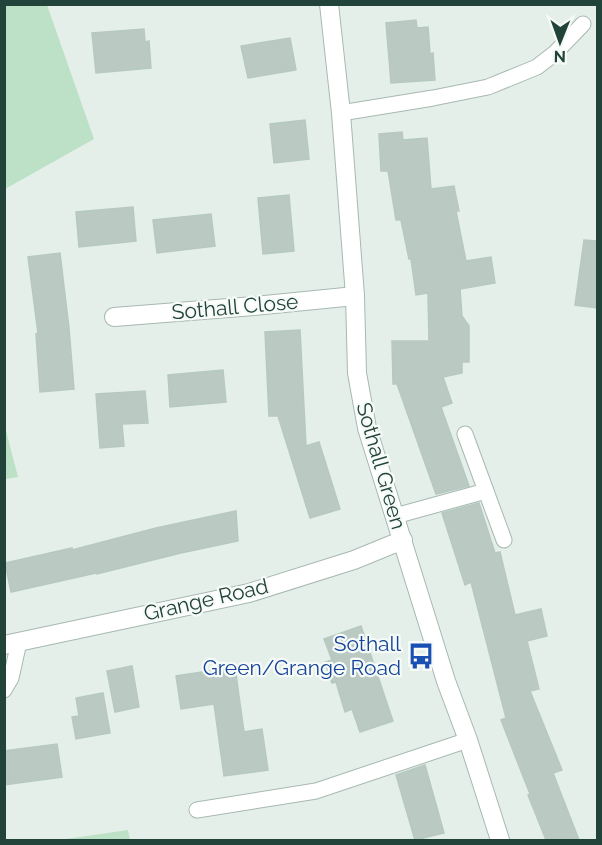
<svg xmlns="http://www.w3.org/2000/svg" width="602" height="845" font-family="Raleway,sans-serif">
  <rect width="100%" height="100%" fill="#e5efea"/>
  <g fill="#bce1c6">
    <path d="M5 4 47 5 94 139 5 189Z"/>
    <path d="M4 423 18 477 5 479H4Z"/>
    <path d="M128 830 130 840H59Z"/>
  </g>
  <g fill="#bacac3" stroke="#b6c9c1" stroke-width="1.5">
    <path d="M416 20 417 28 428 27 430 54 433 53 435 80 391 83 386 23Z"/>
    <path d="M144 29 145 42 149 41 151 68 96 73 92 33Z"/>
    <path d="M290 38 296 70 248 78 241 46Z"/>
    <path d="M305 120 309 159 274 163 270 124Z"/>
    <path d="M402 132 403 140 427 138 431 189 454 186 459 211H456L466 261 491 257 495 283 460 289 462 316 469 326V362H462V373L443 377 452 403 441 407 469 486 436 494 397 384H393L392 341H429L428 293 416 295 411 259H409L401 220H396L388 171H381L379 134Z"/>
    <path d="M289 195 294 251 263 254 258 198Z"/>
    <path d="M133 207 136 241 79 247 76 212Z"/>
    <path d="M211 214 215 246 157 253 153 220Z"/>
    <path d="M584 240 597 241V308L575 305Z"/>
    <path d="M60 253 69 328 74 389 40 392 36 334 38 333 28 257Z"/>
    <path d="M300 330 306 446 319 442 340 509 310 518 278 416H269L265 332Z"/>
    <path d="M223 370 226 402 170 407 168 375Z"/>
    <path d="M145 391 148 423 122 424 124 446 100 448 96 394Z"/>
    <path d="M479 503 495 553 500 552 515 615 541 609 547 636 527 641 539 689 530 691 562 770 553 773 579 840H546L528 795 530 794 501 720 506 718 471 582 465 585 442 513Z"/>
    <path d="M236 511 238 541 181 553 97 574 96 573 11 592 5 563 72 548V550L156 528Z"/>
    <path d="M361 626 393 721 360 732 352 709 345 712 336 682 332 683 325 662 332 660 324 639Z"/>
    <path d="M132 666 139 707 115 712 107 671Z"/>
    <path d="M235 667 244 732 262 729 268 770 224 776 214 704 181 709 176 676Z"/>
    <path d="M103 693 110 733 76 739 72 717 79 716 76 698Z"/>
    <path d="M57 744 62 777 4 785V751Z"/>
    <path d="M425 765 444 833 415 840 396 775Z"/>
  </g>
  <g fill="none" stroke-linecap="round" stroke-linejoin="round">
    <g stroke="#a7b8b2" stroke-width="17">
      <g id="service">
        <path d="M341 113 433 98 488 87 537 67 555 53 583 24"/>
        <path d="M465 434 504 540"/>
        <path d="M395 516 486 491"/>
        <path d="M4 690 11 678 19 642"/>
        <path d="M197 810 316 791 468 740"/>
      </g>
    </g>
    <g stroke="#a7b8b2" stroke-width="20">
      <g id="minor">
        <path d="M114 317 254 306 355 296"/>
        <path d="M4 645 249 593 354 560 403 540"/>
      </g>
    </g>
    <g stroke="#a7b8b2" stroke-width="20">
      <path id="tertiary" d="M329 4 341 113 355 296 357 373 367 428 446 681 468 740 500 840"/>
    </g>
    <use href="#service" stroke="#fff" stroke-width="15"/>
    <use href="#minor" stroke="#fff" stroke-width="18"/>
    <use href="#tertiary" stroke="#fff" stroke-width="18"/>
  </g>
  <defs>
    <g id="bus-bare" transform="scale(2.07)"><path d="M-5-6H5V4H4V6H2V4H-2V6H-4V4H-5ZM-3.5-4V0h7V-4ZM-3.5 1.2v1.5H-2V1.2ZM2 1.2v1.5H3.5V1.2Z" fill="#1a4fb4" stroke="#f6fbf8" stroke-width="2.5" paint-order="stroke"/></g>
  </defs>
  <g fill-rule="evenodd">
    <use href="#bus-bare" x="421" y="656"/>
  </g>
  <g text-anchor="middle" stroke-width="4.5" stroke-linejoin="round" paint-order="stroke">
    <g font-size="21" fill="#22433a" stroke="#f6fbf8">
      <text transform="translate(235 307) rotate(-5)" y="7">Sothall Close</text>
      <text transform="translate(381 466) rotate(74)" y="7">Sothall Green</text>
      <text transform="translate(206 600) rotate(-13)" y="7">Grange Road</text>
    </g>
    <g font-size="21" fill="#164399" stroke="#f6fbf8" text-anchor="end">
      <text x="401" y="651">Sothall<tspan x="401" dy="24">Green/Grange Road</tspan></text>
    </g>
  </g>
  <rect width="602" height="845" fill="none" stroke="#22433a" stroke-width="12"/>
  <g transform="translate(560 42) rotate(181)" stroke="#f6fbf8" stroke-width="4.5" paint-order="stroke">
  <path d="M0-4.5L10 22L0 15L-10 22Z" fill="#22433a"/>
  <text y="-9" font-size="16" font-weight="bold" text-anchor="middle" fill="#22433a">N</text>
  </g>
</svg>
